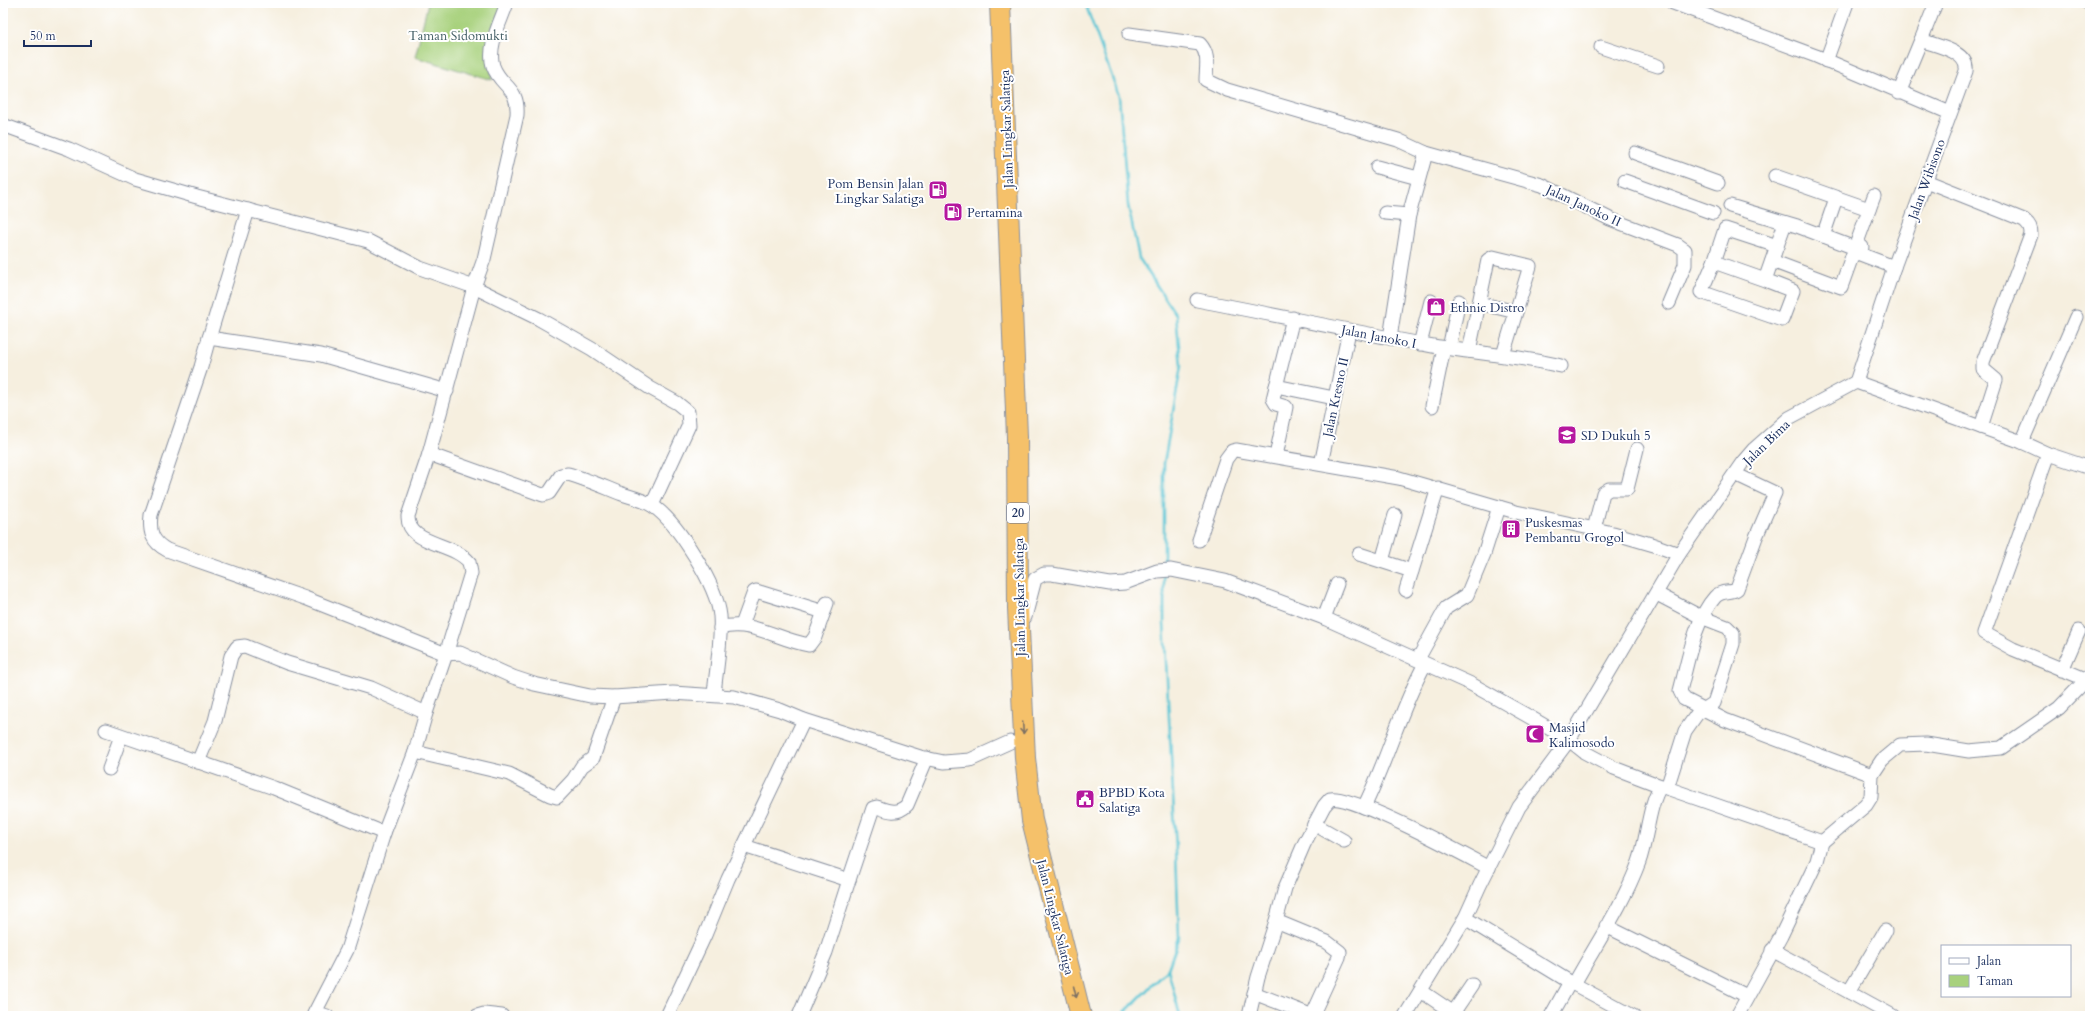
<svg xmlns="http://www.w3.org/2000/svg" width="2093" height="1019" font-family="Cardo,serif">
  <rect width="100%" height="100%" fill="#fff"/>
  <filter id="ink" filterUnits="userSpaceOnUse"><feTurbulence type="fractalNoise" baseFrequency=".025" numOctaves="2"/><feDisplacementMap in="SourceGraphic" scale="8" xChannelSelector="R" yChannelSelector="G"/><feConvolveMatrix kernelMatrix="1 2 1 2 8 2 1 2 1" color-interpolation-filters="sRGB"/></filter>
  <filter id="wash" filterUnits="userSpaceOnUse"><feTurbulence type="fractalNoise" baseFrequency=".012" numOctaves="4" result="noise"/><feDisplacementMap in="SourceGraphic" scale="16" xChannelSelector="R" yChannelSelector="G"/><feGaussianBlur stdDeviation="0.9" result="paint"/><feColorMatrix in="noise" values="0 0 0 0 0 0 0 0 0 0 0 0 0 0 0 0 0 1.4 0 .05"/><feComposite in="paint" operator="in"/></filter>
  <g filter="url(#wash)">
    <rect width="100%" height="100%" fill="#f6efdf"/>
    <path fill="#a8d17d" stroke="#62806e" d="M428 3H504L489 53 492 80 415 57Z"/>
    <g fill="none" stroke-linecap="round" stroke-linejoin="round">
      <g stroke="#5bc6d6" stroke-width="2.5">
        <path d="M1085 3 1119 96 1128 205 1139 258 1176 315 1181 366 1164 463V567"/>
        <path d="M1168 969 1180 1016"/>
        <path d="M1121 1016 1168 969 1179 938 1176 851 1164 623V574"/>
      </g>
    </g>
  </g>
  <g filter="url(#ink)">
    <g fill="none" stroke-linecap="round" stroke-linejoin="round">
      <g stroke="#888f9e" stroke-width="15">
        <g id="minor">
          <path d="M507 3C501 21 487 46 493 66 501 88 519 86 517 115L484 259 474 287 429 454 408 516C407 545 453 542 469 562L471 573 446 654 460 653 513 677 534 684 590 696 614 697 673 693 734 697 780 710 804 720 920 757 944 762 970 760 1010 742"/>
          <path d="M1673 3 1816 56 1950 113"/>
          <path d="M2088 3 2090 4"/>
          <path d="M1129 34 1200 44C1210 55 1206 67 1206 80L1227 90 1398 140 1426 153 1542 185 1610 219 1678 245 1685 250V265L1669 303"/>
          <path d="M1601 47 1658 66"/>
          <path d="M1826 61 1847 3"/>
          <path d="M1899 93 1921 40"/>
          <path d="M3 125 69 149 135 179 197 197 368 241 420 268 474 287 539 319 592 349 650 388 677 403 688 412 689 425 652 505"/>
          <path d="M1635 153 1718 183"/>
          <path d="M1377 167 1418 178"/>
          <path d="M1775 176 1869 209"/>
          <path d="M1625 181 1713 213"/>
          <path d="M1926 181 2024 220C2030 225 2031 228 2031 235L1983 362V369L1996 380 1981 427"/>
          <path d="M1730 206 1797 226 1855 248 1860 254 1894 267"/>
          <path d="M1385 213 1409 215"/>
          <path d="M1823 236 1836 198"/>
          <path d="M1862 247 1855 248 1874 196"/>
          <path d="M1772 261 1841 287 1855 248"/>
          <path d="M1714 262 1725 229 1777 246"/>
          <path d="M1765 280 1793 291 1782 320 1701 292 1714 262 1765 280 1785 223"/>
          <path d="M1197 300C1276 315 1354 332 1433 346 1476 353 1519 356 1561 366"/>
          <path d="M1479 303 1516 312"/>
          <path d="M209 338 248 210"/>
          <path d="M1390 338 1409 215 1426 153"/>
          <path d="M1420 344 1431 301"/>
          <path d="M1449 348 1459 301"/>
          <path d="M1469 351 1488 260 1493 257 1530 266 1503 355"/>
          <path d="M1856 382 1894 267 1966 71C1969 51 1936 46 1921 40L1936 3"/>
          <path d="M1276 386 1334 398"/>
          <path d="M1432 406 1444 348"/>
          <path d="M2022 442 2076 317"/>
          <path d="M429 454 543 495 549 493 561 475 568 474C586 479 604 487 622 494 632 497 644 500 653 506 678 523 717 586 720 616 722 642 716 669 714 695"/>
          <path d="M2048 454 1984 633 2013 649 2090 681"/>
          <path d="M1276 456 1286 407 1276 404 1273 399 1293 318"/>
          <path d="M1321 464 1349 331"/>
          <path d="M1735 474 1775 493 1756 537 1737 589C1732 594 1722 589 1715 597 1695 619 1688 661 1680 691L1684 699 1725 720 1872 775"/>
          <path d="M1594 529 1603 493 1609 489H1627L1637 449"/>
          <path d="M1199 540 1226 459 1232 451 1236 450 1399 478 1516 512 1613 533 1654 545 1679 554"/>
          <path d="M1359 554 1412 571 1438 488"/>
          <path d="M1382 561 1395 515"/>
          <path d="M1406 590 1412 571"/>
          <path d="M1657 594 1701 617 1727 627 1733 633V644L1714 703 1697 714 1685 731 1667 788"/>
          <path d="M1025 617 1035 579 1044 574H1052L1110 584 1125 583 1157 571 1171 570 1225 581 1324 618 1471 684 1528 716 1569 740 1584 752 1614 768 1661 786 1822 842 1817 861 1781 936 1737 1016"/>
          <path d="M1324 618 1337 584"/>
          <path d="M742 625 754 592 756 591 824 612"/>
          <path d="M720 628C752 619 778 640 809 645L815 637 827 603"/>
          <path d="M1418 659 1446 608 1467 595 1484 554 1499 507"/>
          <path d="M2062 670 2079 631"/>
          <path d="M106 730 274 788 384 833"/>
          <path d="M415 752 509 774 550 795 557 797 573 780 582 766 593 758 614 697"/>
          <path d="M198 762 215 721 231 656 237 647 245 646 287 663 371 688 426 713"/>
          <path d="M109 769 121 736"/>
          <path d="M1364 807C1387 761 1400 709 1425 664"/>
          <path d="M1314 824 1344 841"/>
          <path d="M1822 842 1866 805 1871 797 1872 775 1882 760 1900 745 1926 744 1969 751 2001 748 2059 708 2086 680"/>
          <path d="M744 846 849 880 826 952 799 1016"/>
          <path d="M849 880 873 808 877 807C888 811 897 815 907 805L927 758"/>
          <path d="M1465 918 1570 982 1633 1016"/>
          <path d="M1276 921 1327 942 1340 952 1339 957 1312 1016"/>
          <path d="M1606 926 1747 996"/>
          <path d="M1772 950 1893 1016"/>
          <path d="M1574 984C1596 944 1623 905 1639 862 1647 841 1649 802 1661 786"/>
          <path d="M1421 991 1458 1016"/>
          <path d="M1849 992 1885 931"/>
          <path d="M1254 993 1313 1016"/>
          <path d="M315 1012 327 1016"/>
          <path d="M1453 1013 1472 985"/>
          <path d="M313 1016 347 950 384 833 415 752 426 713 446 654 305 598 167 550C152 542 149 532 151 515L201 367 209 338 321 355 447 391"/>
          <path d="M477 1016 484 1014 502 1016"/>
          <path d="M667 1016 705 935 728 879 804 720"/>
          <path d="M1249 1016 1258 977 1276 921 1285 888 1304 844 1324 806 1330 799C1350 793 1465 855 1489 868"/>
          <path d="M1405 1016 1465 918 1480 885 1519 807 1569 740 1679 554 1742 463 1754 449 1789 418 1856 382 2022 442 2048 454 2090 468"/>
          <path d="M1551 1016 1570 982"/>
        </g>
      </g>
      <g stroke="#888f9e" stroke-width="22">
        <path id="highway" d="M1000 3 1017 437 1018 608 1025 758 1032 820 1081 1016"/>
      </g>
      <use href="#minor" stroke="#fff" stroke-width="13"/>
      <use href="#highway" stroke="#f5c16b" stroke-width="20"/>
    </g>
    <defs><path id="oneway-shaft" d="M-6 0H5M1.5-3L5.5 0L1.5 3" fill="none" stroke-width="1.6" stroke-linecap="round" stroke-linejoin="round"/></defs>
    <g stroke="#7d7164">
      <use href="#oneway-shaft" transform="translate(1023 728) rotate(87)"/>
      <use href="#oneway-shaft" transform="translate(1075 992) rotate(76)"/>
    </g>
  </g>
  <defs>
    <g id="fuel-square" transform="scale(1)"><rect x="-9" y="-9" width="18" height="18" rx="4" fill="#b5179e" stroke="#fff"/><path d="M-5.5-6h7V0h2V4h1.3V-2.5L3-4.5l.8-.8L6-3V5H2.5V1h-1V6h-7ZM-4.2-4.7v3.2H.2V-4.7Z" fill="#fff"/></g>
    <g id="shop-square" transform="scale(1)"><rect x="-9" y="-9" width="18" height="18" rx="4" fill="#b5179e" stroke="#fff"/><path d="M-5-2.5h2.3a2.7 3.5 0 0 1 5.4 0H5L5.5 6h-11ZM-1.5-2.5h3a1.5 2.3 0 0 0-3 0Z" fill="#fff"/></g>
    <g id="school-square" transform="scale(1)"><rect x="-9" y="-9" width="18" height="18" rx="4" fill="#b5179e" stroke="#fff"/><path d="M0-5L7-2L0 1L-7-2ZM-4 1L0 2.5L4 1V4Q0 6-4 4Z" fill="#fff"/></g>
    <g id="building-square" transform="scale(1)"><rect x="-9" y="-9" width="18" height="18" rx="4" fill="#b5179e" stroke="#fff"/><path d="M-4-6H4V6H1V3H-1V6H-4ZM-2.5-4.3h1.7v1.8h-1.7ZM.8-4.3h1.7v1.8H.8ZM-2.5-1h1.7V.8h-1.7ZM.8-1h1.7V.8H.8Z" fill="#fff"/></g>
    <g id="mosque-square" transform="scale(1)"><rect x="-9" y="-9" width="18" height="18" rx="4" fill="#b5179e" stroke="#fff"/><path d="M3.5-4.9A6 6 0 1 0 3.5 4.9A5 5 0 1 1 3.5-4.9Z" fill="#fff"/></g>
    <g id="civic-square" transform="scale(1)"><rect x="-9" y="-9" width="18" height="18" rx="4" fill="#b5179e" stroke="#fff"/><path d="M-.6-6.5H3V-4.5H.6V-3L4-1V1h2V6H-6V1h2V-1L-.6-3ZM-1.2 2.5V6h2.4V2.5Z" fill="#fff"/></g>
  </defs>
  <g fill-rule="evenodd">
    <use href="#fuel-square" x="938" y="190"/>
    <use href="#fuel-square" x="953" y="212"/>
    <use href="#shop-square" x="1436" y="307"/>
    <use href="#school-square" x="1567" y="435"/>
    <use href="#building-square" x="1511" y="529"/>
    <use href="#mosque-square" x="1535" y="734"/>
    <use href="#civic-square" x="1085" y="799"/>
  </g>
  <g text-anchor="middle" stroke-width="4" stroke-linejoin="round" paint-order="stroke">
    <rect fill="#fff" stroke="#5f6d8e" stroke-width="1" x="1007" y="503" width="22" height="20" rx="3"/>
    <g font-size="12" font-weight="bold" fill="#1b2f5e">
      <text x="1018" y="517">20</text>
    </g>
    <g font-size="13" fill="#456067" stroke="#fff">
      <text x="458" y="40">Taman Sidomukti</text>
    </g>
    <g font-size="13" fill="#1b2f5e" stroke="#fff">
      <text transform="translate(1006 129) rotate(-92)" y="5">Jalan Lingkar Salatiga</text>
      <text transform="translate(1926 179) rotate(-70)" y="5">Jalan Wibisono</text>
      <text transform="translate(1584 205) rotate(25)" y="5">Jalan Janoko II</text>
      <text transform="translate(1379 336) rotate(11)" y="5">Jalan Janoko I</text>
      <text transform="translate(1335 397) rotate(-78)" y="5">Jalan Kresno II</text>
      <text transform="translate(1766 442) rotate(-44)" y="5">Jalan Bima</text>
      <text transform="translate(1019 597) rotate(-91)" y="5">Jalan Lingkar Salatiga</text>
      <text transform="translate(1056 917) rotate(76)" y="5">Jalan Lingkar Salatiga</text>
    </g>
    <g font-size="13" fill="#1b2f5e" stroke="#fff" text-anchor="start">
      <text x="924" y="188" text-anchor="end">Pom Bensin Jalan<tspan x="924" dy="15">Lingkar Salatiga</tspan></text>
      <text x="967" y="217">Pertamina</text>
      <text x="1450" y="312">Ethnic Distro</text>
      <text x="1581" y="440">SD Dukuh 5</text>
      <text x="1525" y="527">Puskesmas<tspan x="1525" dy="15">Pembantu Grogol</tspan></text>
      <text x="1549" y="732">Masjid<tspan x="1549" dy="15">Kalimosodo</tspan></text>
      <text x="1099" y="797">BPBD Kota<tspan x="1099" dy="15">Salatiga</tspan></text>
    </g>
  </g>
  <rect width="2093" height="1019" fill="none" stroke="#fff" stroke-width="16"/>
  <rect x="1941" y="945" width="130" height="52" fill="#ffffff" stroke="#a4acbf"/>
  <rect x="1949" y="958" width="20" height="6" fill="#ffffff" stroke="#a4acbf"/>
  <text x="1977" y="965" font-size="12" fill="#1b2f5e">Jalan</text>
  <rect x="1949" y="975" width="20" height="12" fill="#a8d17d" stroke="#a4acbf"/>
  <text x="1977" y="985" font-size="12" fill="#1b2f5e">Taman</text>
  <path d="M24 40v6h67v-6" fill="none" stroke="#1b2f5e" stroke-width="2"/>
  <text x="30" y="40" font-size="12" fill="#1b2f5e" stroke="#ffffff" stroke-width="3" paint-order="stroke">50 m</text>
</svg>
